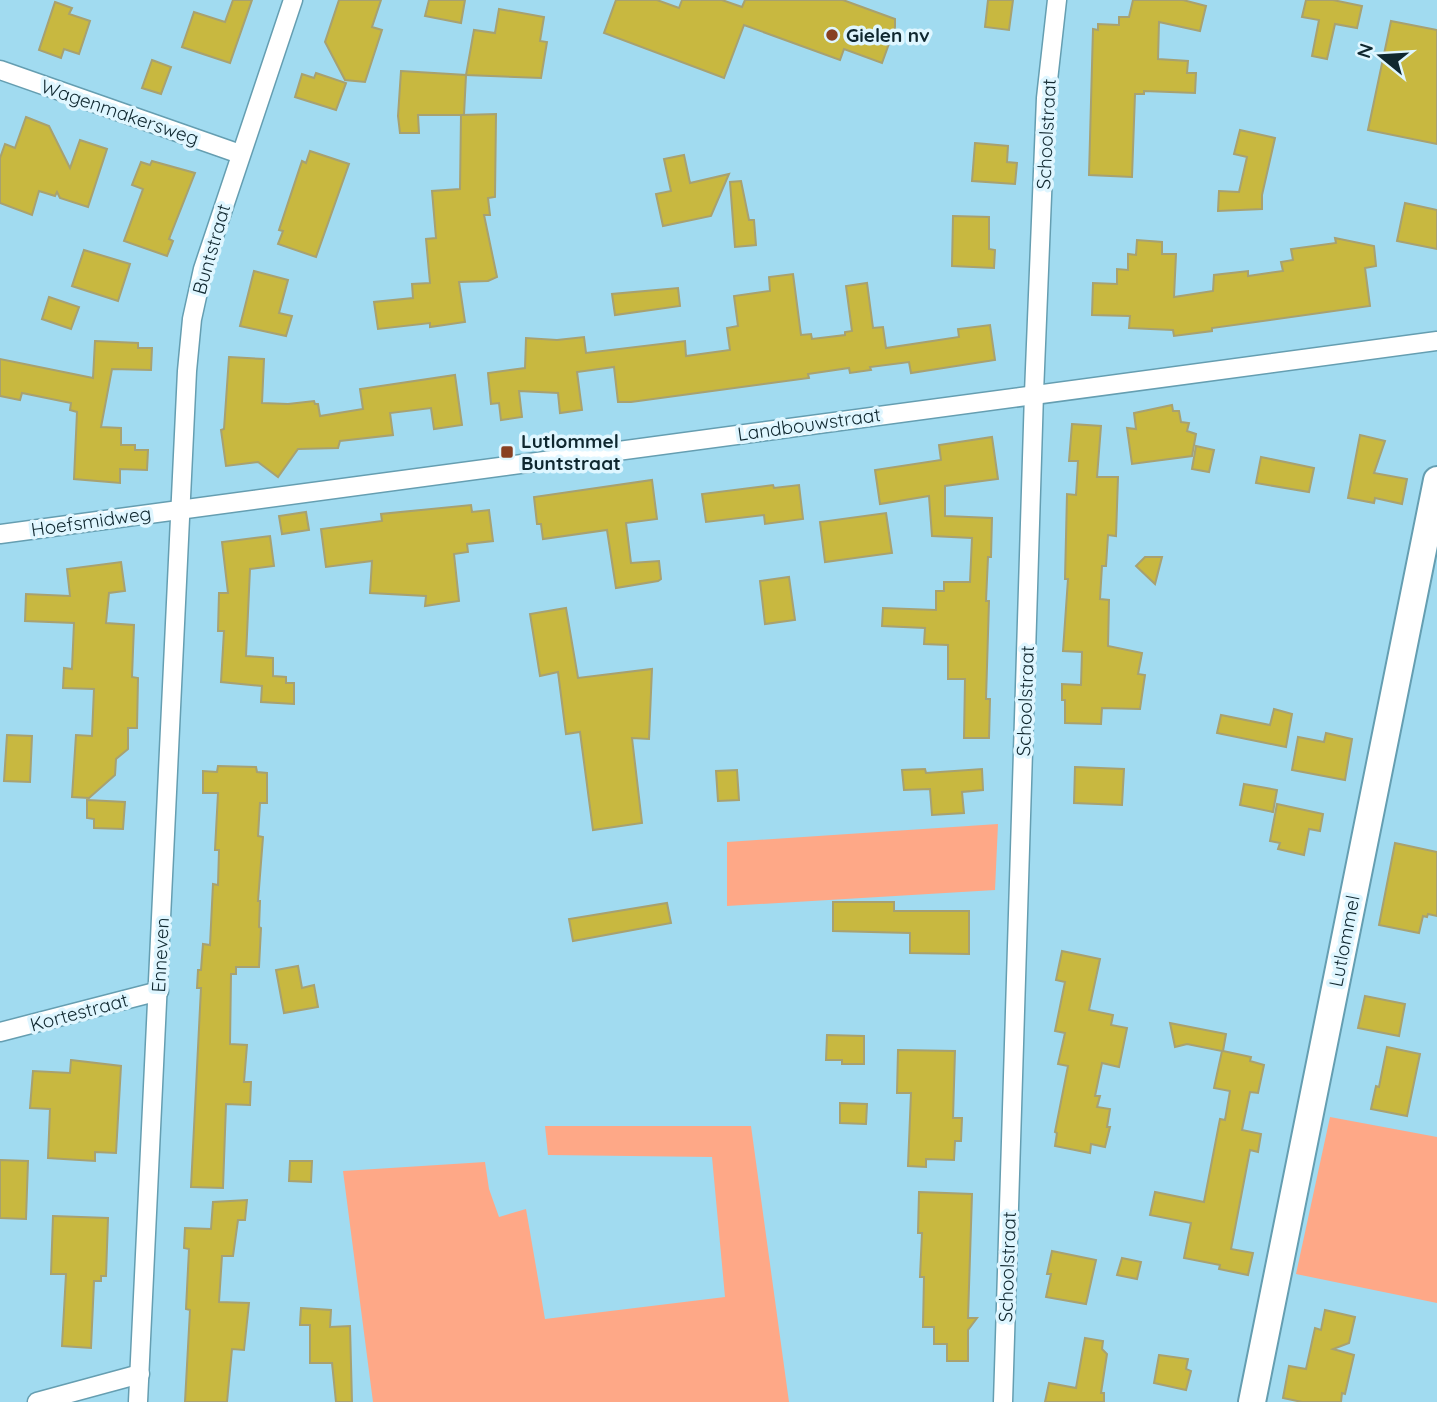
<svg xmlns="http://www.w3.org/2000/svg" width="1437" height="1402" font-family="Quicksand,sans-serif">
  <rect width="100%" height="100%" fill="#a1dbf0"/>
  <g fill="#fea887">
    <path d="M998 824 995 890 727 906V842Z"/>
    <path d="M1330 1117 1437 1137V1303L1296 1274Z"/>
    <path d="M545 1126H751L789 1402H373L343 1171 485 1162 489 1189 499 1217 526 1209 545 1319 725 1297 712 1157 548 1155Z"/>
  </g>
  <g fill="#c8b840" stroke="#a7a171" stroke-width="2">
    <path d="M233 0H252L230 63 182 47 194 12 225 22Z"/>
    <path d="M339 0H381L372 27 382 30 365 82 345 80 325 42Z"/>
    <path d="M429 0H465L461 23 425 16Z"/>
    <path d="M616 0H657L679 8 682 0H722L742 7 745 0H843L895 19V27L882 63 844 49 840 60 744 25 724 78 604 33Z"/>
    <path d="M988 0H1013L1009 30 985 27Z"/>
    <path d="M1133 0H1183L1206 6 1200 31 1159 22 1158 59 1188 61 1187 73H1196L1195 93 1144 91V94H1135L1132 177 1089 175 1093 29 1098 30V24L1119 25V17H1129Z"/>
    <path d="M1306 0H1333L1362 6 1357 28 1335 24 1327 59 1312 56 1319 20 1302 17Z"/>
    <path d="M55 2 72 8 69 14 90 21 79 54 64 49 61 58 39 50Z"/>
    <path d="M499 9 544 17 540 41 547 42 541 78 466 75 474 30 495 33Z"/>
    <path d="M1391 21 1437 30V144L1368 130Z"/>
    <path d="M152 60 171 67 161 94 142 88Z"/>
    <path d="M401 71 466 75 464 115H418L419 133H400L398 116Z"/>
    <path d="M316 73 346 83 336 110 295 97 302 74 314 78Z"/>
    <path d="M496 114 495 197 488 198 490 215H484L497 277 488 281 459 282 465 322 430 327V323L378 329 374 302 413 298 412 284 430 283 426 239 436 238 432 191 460 189 461 115Z"/>
    <path d="M26 117 49 126 70 168 80 140 107 149 88 207 60 198 57 192 55 196 39 191 32 215 0 203V158L5 144 15 148Z"/>
    <path d="M1240 130 1275 138 1262 195V209L1218 211 1219 191 1239 192 1247 157 1234 154Z"/>
    <path d="M975 143 1008 146 1007 162 1017 163 1015 184 972 181Z"/>
    <path d="M310 151 349 164 316 257 278 244 283 231 279 230 302 161 306 163Z"/>
    <path d="M684 155 690 183 729 174 711 216 663 226 656 194 671 191 664 159Z"/>
    <path d="M152 161 195 173 169 239 173 241 167 256 124 241 143 189 132 185 141 162 150 165Z"/>
    <path d="M741 181 749 220H754L756 245 735 247 730 182Z"/>
    <path d="M1405 203 1437 210V249L1397 241Z"/>
    <path d="M953 216 989 217V249L995 250 994 268 952 266Z"/>
    <path d="M1335 238 1374 246 1376 266 1365 268 1370 306 1212 328V331L1174 336 1173 330 1129 328 1130 316 1092 315 1093 283 1117 284V269L1128 270V254L1136 255 1137 240 1162 242V254H1176L1174 297 1213 291 1214 275 1248 271V276L1283 271 1281 262 1293 260 1291 249 1336 243Z"/>
    <path d="M84 250 130 264 118 301 72 286Z"/>
    <path d="M254 271 288 280 279 313 292 316 286 336 240 326Z"/>
    <path d="M793 274 801 335 811 334 812 339 845 335V332L852 331 846 286 867 283 873 328 883 327 886 348 959 337 958 329 990 325 995 360 911 373 909 362 870 367 871 370 850 373 849 368 808 374 809 378 631 402H618L614 367 577 372 582 410 560 413 558 393 519 391 522 417 501 420 499 403 491 404 488 373 525 368 526 338 557 340 584 337 586 353 685 341 686 356 730 350 727 328 738 326 734 296 770 291 769 277Z"/>
    <path d="M678 288 680 306 615 315 612 294Z"/>
    <path d="M49 297 79 307 71 329 42 319Z"/>
    <path d="M95 341 138 343V348H152L151 370 112 369 101 427 121 428V445H135V450H148L147 470 120 469V483L74 479 77 412 70 410 71 403 22 393 20 400 0 396V359L93 378Z"/>
    <path d="M229 357 264 359 262 403 288 404 314 401 315 404H318L320 416 363 409 360 389 455 375 462 425 434 429 431 408 390 413 393 435 340 441 338 448 298 449 278 477 258 462 226 466 221 430 224 429Z"/>
    <path d="M1172 405 1173 411H1179L1181 422 1189 423 1187 431 1196 434 1192 456 1132 464 1127 428 1136 429 1134 413Z"/>
    <path d="M1072 424 1101 426 1097 477H1118L1116 536 1108 535 1106 566H1102L1100 599 1109 600 1108 646 1142 653 1138 674 1145 675 1140 709 1102 708 1101 724 1065 723V700H1062V684L1081 685 1082 652 1063 651 1068 579H1065L1067 494 1076 495 1078 461H1069Z"/>
    <path d="M1360 435 1385 441 1374 473 1407 479 1402 504 1375 498 1374 503 1348 498Z"/>
    <path d="M992 437 998 479 945 486V516L992 518 991 557H988L986 601H989L986 699H990L989 738H964L965 679H948V645L924 644 925 628 882 626 883 608 936 610V591H944V582H970L972 538 932 536 929 496 880 504 875 470 941 460 939 445Z"/>
    <path d="M1196 446 1214 450 1209 472 1192 469Z"/>
    <path d="M1261 457 1314 468 1309 492 1256 483Z"/>
    <path d="M652 480 657 519 626 523 631 563 659 561 661 579 658 581 616 588 607 530 543 539 541 524H537L534 497Z"/>
    <path d="M773 485 774 488 799 485 803 519 765 524 764 515 706 522 702 494Z"/>
    <path d="M471 505 472 512 489 510 493 541 467 544 468 552 454 554 459 601 425 606 426 596 370 593 372 561 326 567 321 529 382 521 381 514Z"/>
    <path d="M306 512 309 530 282 534 279 516Z"/>
    <path d="M886 513 892 553 825 562 820 522Z"/>
    <path d="M270 536 274 566 250 569 246 656 273 658V676L286 677V683H294V704L261 702 262 686 221 682 224 631H218L219 593H228L222 542Z"/>
    <path d="M1145 557H1162L1155 584 1136 566Z"/>
    <path d="M121 562 125 591 109 593 106 623 134 625 132 677 138 678 137 728H128V749L116 759 115 775 89 798 72 797 76 735 92 736 94 689 63 688 64 668 72 669 74 623 25 621 26 594 70 596 67 569Z"/>
    <path d="M789 577 795 620 765 624 760 581Z"/>
    <path d="M566 608 578 678 652 669 649 739 632 738 642 823 593 830 580 732 566 734 558 672 540 676 530 614Z"/>
    <path d="M1274 709 1292 714 1286 747 1217 733 1221 715 1270 725Z"/>
    <path d="M1326 733 1352 739 1345 780 1292 770 1298 737 1324 742Z"/>
    <path d="M7 735 32 736 30 782 4 781Z"/>
    <path d="M218 766 256 767 257 772 267 773V803H260L258 836 263 837 258 901H260L259 927 261 928 259 967H236V974H231L230 1044 247 1045 244 1082H251L250 1105 226 1104 223 1188 191 1187 201 988H197L198 970H201L203 944 210 945 213 884 218 885 219 850H215L218 793H203V771L217 772Z"/>
    <path d="M1075 767 1124 769 1122 805 1074 803Z"/>
    <path d="M925 769 926 773 982 769 983 790 962 792 964 813 932 815 930 789 904 790 902 770Z"/>
    <path d="M737 770 739 800 718 801 716 771Z"/>
    <path d="M1244 784 1277 790 1273 812 1240 805Z"/>
    <path d="M87 800 125 802 123 829 94 828V819L87 818Z"/>
    <path d="M1277 804 1323 814 1320 831 1309 829 1304 855 1278 849 1280 843 1270 841Z"/>
    <path d="M1395 843 1437 852V916L1428 914 1427 917 1423 916 1419 933 1379 925Z"/>
    <path d="M833 902H894V911H969V954L910 953V933L833 931Z"/>
    <path d="M667 903 671 923 573 941 569 919Z"/>
    <path d="M1062 951 1100 959 1089 1010 1113 1015 1111 1025 1127 1028 1119 1067 1102 1063 1095 1096H1100L1097 1107 1110 1109 1107 1127H1110L1105 1147 1091 1144 1090 1153 1055 1146 1057 1133 1055 1132 1068 1066 1058 1064 1065 1033 1055 1031 1065 982 1056 980Z"/>
    <path d="M298 966 302 988 314 985 318 1007 284 1013 276 970Z"/>
    <path d="M1365 996 1405 1004 1399 1036 1358 1028Z"/>
    <path d="M1170 1023 1226 1034 1223 1051 1251 1057 1250 1061 1264 1065 1258 1093 1250 1092 1242 1130 1261 1134 1258 1152 1250 1150 1231 1249 1253 1253 1248 1275 1219 1269 1220 1265 1184 1258 1191 1223 1150 1215 1155 1192 1204 1202 1220 1119 1225 1120 1230 1091 1214 1088 1222 1051 1187 1044 1175 1047Z"/>
    <path d="M827 1035 864 1036V1064H842V1060H826Z"/>
    <path d="M1387 1047 1420 1054 1407 1116 1371 1109 1376 1086 1379 1087Z"/>
    <path d="M898 1050 955 1051 953 1118H962L961 1141H955L954 1160 926 1159V1167L908 1166 911 1093H897Z"/>
    <path d="M71 1060 121 1066 116 1153 95 1152V1161L48 1158 50 1109 30 1108 33 1071 70 1073Z"/>
    <path d="M840 1103 867 1104 866 1124 840 1123Z"/>
    <path d="M0 1160 28 1161 26 1219 0 1218Z"/>
    <path d="M290 1161H312L311 1182 289 1181Z"/>
    <path d="M919 1192 972 1194 968 1318H977L968 1330V1361H947V1344H934V1327H923L924 1277H920L922 1233H918Z"/>
    <path d="M247 1200 245 1220H238L233 1256H222L219 1302 249 1303 244 1350 232 1349 227 1402H185L190 1310 186 1309 189 1249 184 1248 185 1228 211 1229 213 1202Z"/>
    <path d="M53 1216 108 1218 106 1276H101V1281H94L91 1348 62 1346 66 1274H51Z"/>
    <path d="M1052 1251 1096 1260 1086 1304 1046 1297 1051 1274H1047Z"/>
    <path d="M1122 1258 1141 1262 1137 1279 1117 1275Z"/>
    <path d="M301 1308 331 1310 330 1327 350 1326 352 1402H336L332 1363H310V1325H300Z"/>
    <path d="M1325 1310 1355 1317 1349 1343 1333 1349 1354 1355 1345 1394 1342 1393 1341 1402H1302L1283 1398 1289 1366 1306 1369 1315 1328 1321 1330Z"/>
    <path d="M1085 1338 1103 1341 1102 1349 1107 1354 1101 1393H1104V1402H1045L1049 1383 1076 1388Z"/>
    <path d="M1159 1355 1188 1359 1186 1369 1191 1371 1186 1390 1154 1383Z"/>
  </g>
  <g fill="none" stroke-linecap="round" stroke-linejoin="round">
    <g stroke="#659eb1" stroke-width="21">
      <g id="minor">
        <path d="M0 70 240 154"/>
        <path d="M0 534 1437 341"/>
        <path d="M0 1032 159 991"/>
        <path d="M37 1402 140 1374"/>
        <path d="M138 1402 187 371 192 319 203 269 293 0"/>
        <path d="M1003 1402 1034 393 1046 98 1057 0"/>
      </g>
    </g>
    <g stroke="#659eb1" stroke-width="30">
      <path id="secondary" d="M1252 1402 1437 480"/>
    </g>
    <use href="#minor" stroke="#fff" stroke-width="18"/>
    <use href="#secondary" stroke="#fff" stroke-width="26"/>
  </g>
  <g fill="#884022" stroke="#dff6ff" stroke-width="2.5">
    <circle cx="832" cy="35" r="7"/>
    <rect x="500" y="445" width="14" height="14" rx="3.5"/>
  </g>
  <g text-anchor="middle" stroke-width="7" stroke-linejoin="round" paint-order="stroke">
    <g font-size="19" font-weight="bold" fill="#0f272f" stroke="#dff6ff" text-anchor="start">
      <text x="846" y="42">Gielen nv</text>
      <text x="521" y="448">Lutlommel<tspan x="521" dy="22">Buntstraat</tspan></text>
    </g>
    <g font-size="19" fill="#0f272f" stroke="#dff6ff">
      <text transform="translate(120 112) rotate(19)" y="7">Wagenmakersweg</text>
      <text transform="translate(1046 134) rotate(-87)" y="7">Schoolstraat</text>
      <text transform="translate(211 249) rotate(-74)" y="7">Buntstraat</text>
      <text transform="translate(809 424) rotate(-8)" y="7">Landbouwstraat</text>
      <text transform="translate(91 521) rotate(-8)" y="7">Hoefsmidweg</text>
      <text transform="translate(1025 701) rotate(-88)" y="7">Schoolstraat</text>
      <text transform="translate(1344 941) rotate(-79)" y="7">Lutlommel</text>
      <text transform="translate(160 955) rotate(-87)" y="7">Enneven</text>
      <text transform="translate(79 1012) rotate(-15)" y="7">Kortestraat</text>
      <text transform="translate(1007 1267) rotate(-88)" y="7">Schoolstraat</text>
    </g>
  </g>
  <g transform="translate(1381 56) rotate(288)" stroke="#dff6ff" stroke-width="5" paint-order="stroke">
  <path d="M0-5L12 26L0 18L-12 26Z" fill="#0f272f"/>
  <text y="-10" font-size="19" font-weight="bold" text-anchor="middle" fill="#0f272f">N</text>
  </g>
</svg>
